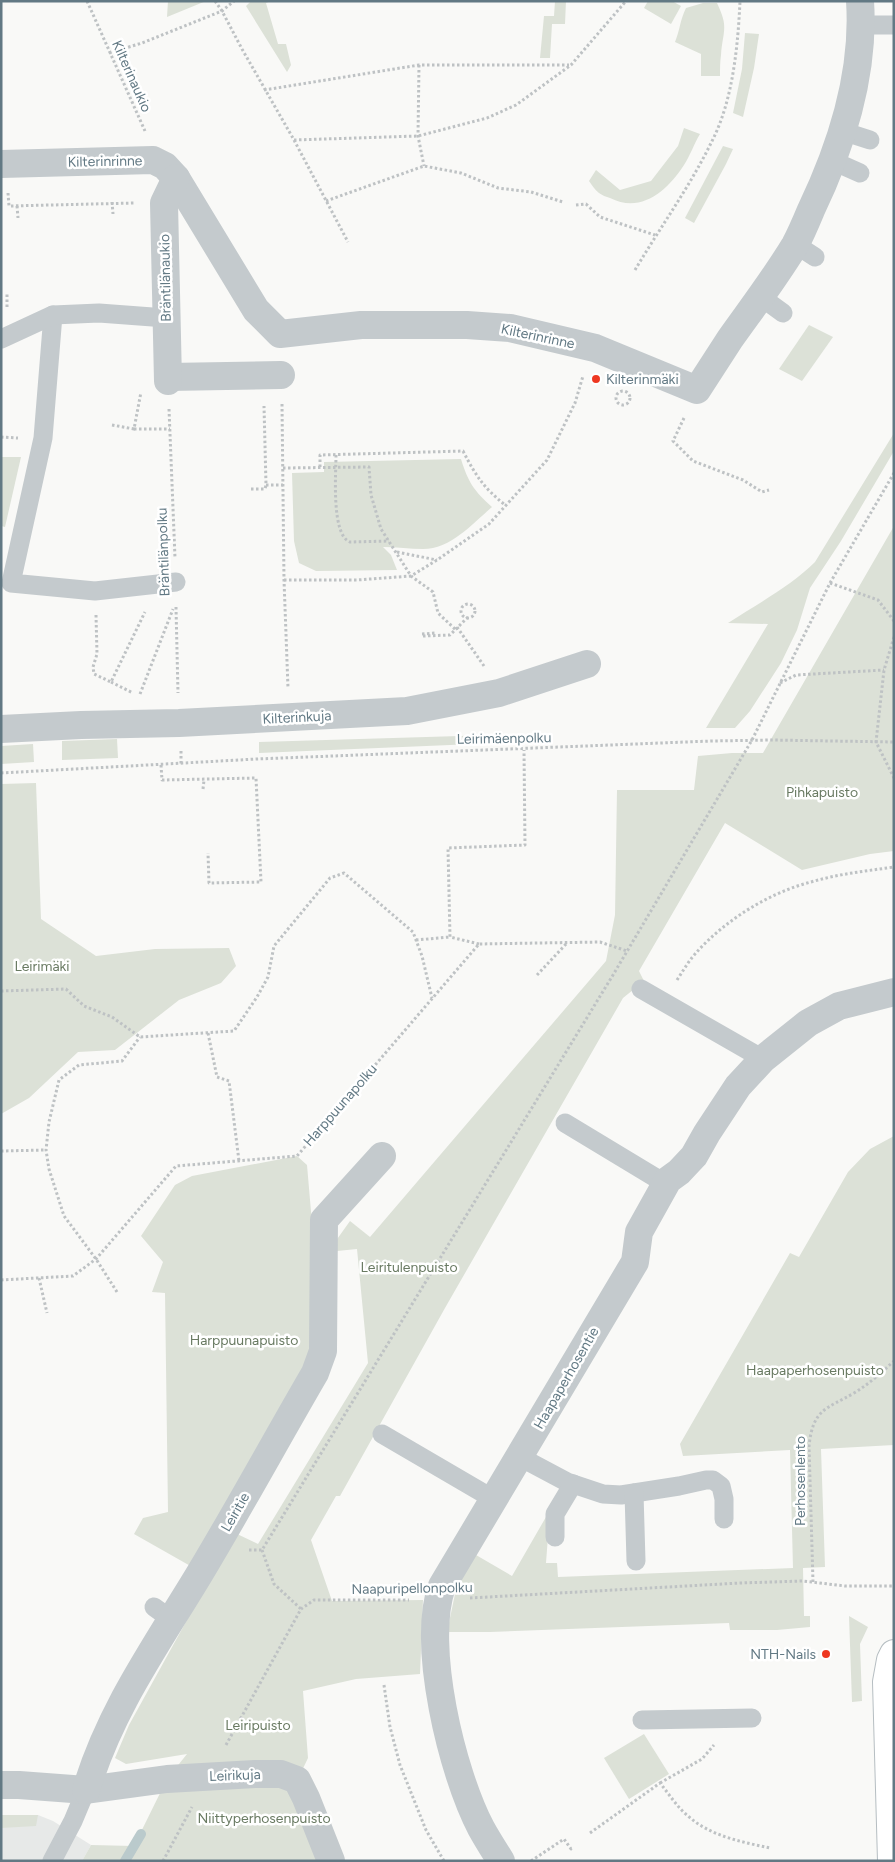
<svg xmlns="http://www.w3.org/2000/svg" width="895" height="1862" font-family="Figtree,sans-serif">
  <rect width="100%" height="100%" fill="#f9f9f7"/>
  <path fill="#e7e9e8" d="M1 1815H38L53 1821 91 1845 82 1861H1Z"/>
  <g fill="#dce1d7">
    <path d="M168 1H206L167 17Z"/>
    <path d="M251 1H271L266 3 278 44H286L291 65 287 72 246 6Z"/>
    <path d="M555 1H566L565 24H552L550 58H540L544 16H554Z"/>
    <path d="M648 1H672L681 6 671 24 644 8Z"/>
    <path d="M703 3H717C729 28 723 30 721 55 720 62 720 69 720 76H701V54L675 42C680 30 680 20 686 8Z"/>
    <path d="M745 33 759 34 754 68 743 117 733 113 742 69Z"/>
    <path d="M684 128 700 134C694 144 690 156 684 165 667 191 641 214 610 198 606 197 602 195 599 193 595 190 592 185 589 181L596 170 620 190 651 181 678 146Z"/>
    <path d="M723 146 733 149 726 164 694 223 685 218Z"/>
    <path d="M809 325 833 337 802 381 779 369Z"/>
    <path d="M894 433V451L841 541 810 588 797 630 781 663 750 711 735 728H706L768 624 728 623C757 604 791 586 815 562Z"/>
    <path d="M1 457H21L5 527 1 526Z"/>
    <path d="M461 459C468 482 474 491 492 507 472 524 451 549 423 549 410 549 397 547 383 547L391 555 397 570 316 571 299 563 294 541 292 473 324 472V462Z"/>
    <path d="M894 526V851L870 854 802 870 725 823 639 971 644 981 623 998 445 1308 340 1496H336L311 1540 332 1601 423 1600 420 1674 356 1679 303 1691 308 1758 297 1781 331 1861H82L91 1845 134 1846 167 1779 187 1754 126 1764 115 1758 129 1725 235 1533 258 1544 368 1363 357 1249 337 1251 335 1242 350 1221 370 1237 606 961 615 915 617 790H694L698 756 732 753H763Z"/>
    <path d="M524 734V742L259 753V742Z"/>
    <path d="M117 739 118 758 62 760V741Z"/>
    <path d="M33 744 34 762 1 764V746Z"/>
    <path d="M36 783 41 919 96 956 155 949 229 948 236 966 221 983 179 1000 115 1050 78 1052 29 1098 1 1114V784Z"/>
    <path d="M894 1136V1445L821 1449 825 1567 803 1568 804 1616H810V1627L777 1630H730L729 1623 490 1632H447L458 1580 476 1555 512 1576 550 1510 546 1563H557L558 1577 793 1568 790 1450 683 1456 680 1444 790 1253 799 1257 848 1172 870 1149Z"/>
    <path d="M297 1156 307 1165 323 1351 201 1572 134 1534 143 1518 168 1512 165 1293 152 1292 163 1262 141 1236 175 1185 192 1176Z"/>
    <path d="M849 1616 868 1627 860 1644 862 1701 852 1702Z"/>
    <path d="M644 1734 669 1774 629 1799 604 1758Z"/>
    <path d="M1 1815H38L36 1826 1 1828Z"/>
  </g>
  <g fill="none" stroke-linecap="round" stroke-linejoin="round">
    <path stroke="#bacacc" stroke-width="10" d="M125 1861 141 1834"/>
    <g stroke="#b6bec2" stroke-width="30">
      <path id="secondary" d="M892 1861 887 1682 891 1660 894 1654"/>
    </g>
    <g stroke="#bec2c4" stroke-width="3" stroke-dasharray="2.5 2.5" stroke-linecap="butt">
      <path d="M87 1 145 131"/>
      <path d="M215 1 222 11 242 49 294 140 348 242"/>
      <path d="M109 53 142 43 222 11 234 1"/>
      <path d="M419 65 418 136 424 166"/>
      <path d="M264 90 419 65H569"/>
      <path d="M294 140 418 136 487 118 516 105 571 65 626 1"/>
      <path d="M8 193 9 206 135 203"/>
      <path d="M326 201 424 166 461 173 498 188 531 192 563 202"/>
      <path d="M112 202 113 214"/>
      <path d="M576 205 586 204 600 217 655 235"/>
      <path d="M17 206 18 218"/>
      <path d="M635 270C661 226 691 185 713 139 733 99 738 45 740 1"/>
      <path d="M7 307V293"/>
      <circle cx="623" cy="398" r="7"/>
      <path d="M282 404 284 580 288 688"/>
      <path d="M169 409 175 558"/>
      <path d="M684 418 673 441 693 461 743 480 762 492 769 490"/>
      <path d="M112 425 134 429 141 392"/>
      <path d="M134 429H170"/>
      <path d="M1 437 18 438"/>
      <path d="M336 455C336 473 331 535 350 542L389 541"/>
      <path d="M320 467V455L463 451C476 476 483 487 505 505"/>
      <path d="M283 468 369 467 371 495 381 529 411 576 433 592 438 613 456 630"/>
      <path d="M266 485H283"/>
      <path d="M251 489H265L266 485 264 406"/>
      <path d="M397 552 437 560"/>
      <path d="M284 580H357L411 576 437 560 489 524 547 460 575 403 583 376"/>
      <path d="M830 583 878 600 894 621"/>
      <circle cx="468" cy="611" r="7"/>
      <path d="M176 607 178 693"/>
      <path d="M96 615 97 654 93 667 94 674 111 682 145 612"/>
      <path d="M457 627 484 666"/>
      <path d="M422 634 436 633"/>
      <path d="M423 636 450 635 468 617"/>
      <path d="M894 637 884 670 876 742 894 778"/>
      <path d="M111 682 133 693"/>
      <path d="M780 683 796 675 884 670"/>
      <path d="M140 694 173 609"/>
      <path d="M181 751V764"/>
      <path d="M161 765 162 780 256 778 261 882 209 883 208 853"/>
      <path d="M1 773 257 759 711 741 771 740 894 742"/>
      <path d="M203 789 204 780"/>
      <path d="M416 940 450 937"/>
      <path d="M479 944 450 937 448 848 525 845 524 750"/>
      <path d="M537 975 567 943"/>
      <path d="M677 980C683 971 688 962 695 954 724 921 768 893 811 882 838 874 866 871 894 867"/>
      <path d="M1 991 66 989 84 1006 112 1017 140 1037 234 1031 257 997 268 977 274 946 330 878 344 873 413 932 422 956 432 998"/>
      <path d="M208 1033 217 1077 229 1081 239 1161"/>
      <path d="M1 1151 46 1150"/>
      <path d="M39 1278 47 1313"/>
      <path d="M1 1280 73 1276 96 1259 176 1166 297 1156 479 944 600 942 627 951"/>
      <path d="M117 1292 96 1259 64 1216 49 1169 46 1150 49 1122 59 1080 79 1065 122 1061 140 1037"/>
      <path d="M249 1550H262L613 975 752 740 830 583 894 473"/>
      <path d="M262 1550 274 1584 301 1609"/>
      <path d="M813 1582 809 1446C813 1408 827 1409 854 1393 869 1384 881 1373 894 1361"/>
      <path d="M470 1598 740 1583 803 1581 845 1586H894"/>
      <path d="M384 1685 390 1727 400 1765 426 1830 444 1861"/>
      <path d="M226 1745 301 1609 314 1600H409"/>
      <path d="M660 1783 702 1759 714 1745"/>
      <path d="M590 1833 660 1783C669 1794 677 1807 688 1816 710 1836 742 1842 770 1848"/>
      <path d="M163 1861 192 1807"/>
      <path d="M531 1861 564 1839 571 1849 573 1847"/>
    </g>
    <g stroke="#c4cacd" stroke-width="19">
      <path d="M862 25H894"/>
      <path d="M842 131 870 140"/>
      <path d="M833 161 860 173"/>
      <path d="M795 244 815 257"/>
      <path d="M761 297 783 313"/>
      <path d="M53 315 43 438 11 583 95 591 176 582"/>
      <path d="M1 339 53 315 99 313 166 318"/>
      <path d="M641 989 763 1059"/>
      <path d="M565 1123 666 1184"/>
      <path d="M382 1434 495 1500"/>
      <path d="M520 1457 567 1482 603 1494 621 1495 679 1486 706 1480H713L721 1486 724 1499V1519"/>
      <path d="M634 1493 636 1561"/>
      <path d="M555 1537V1514L573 1484"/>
      <path d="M154 1607 172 1620"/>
      <path d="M642 1720 752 1718"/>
      <path d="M52 1861 73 1821 86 1790"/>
    </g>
    <g stroke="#c4cacd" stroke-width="28">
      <path d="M1 164 153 160 165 166 176 178 256 310 280 334 361 325H467L510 328 595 348 697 390C708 373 719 356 730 339 752 308 775 278 795 245 801 234 806 222 811 210 842 145 865 74 860 1"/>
      <path d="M168 377 281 375"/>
      <path d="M168 381 164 203 176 178"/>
      <path d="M1 729 81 725 179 723 407 711 499 693 587 664"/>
      <path d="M1 1785H19L86 1790 167 1779 255 1774H281L297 1780 306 1798 331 1861"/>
      <path d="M86 1790C111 1708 156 1646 200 1573 239 1508 276 1440 315 1373L323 1351 324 1220 382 1156"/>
      <path d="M501 1861C494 1850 487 1839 481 1828 452 1773 421 1645 442 1586L635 1262 639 1232 668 1180 679 1172 694 1156 707 1133 738 1086 763 1059 808 1023 839 1006 894 992"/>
    </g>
    <use href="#secondary" stroke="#fff" stroke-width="28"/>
  </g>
  <g fill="#ee3821" stroke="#fff" stroke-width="2">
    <circle cx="596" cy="379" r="5"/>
    <circle cx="826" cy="1654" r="5"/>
  </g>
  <g text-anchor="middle" stroke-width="5" stroke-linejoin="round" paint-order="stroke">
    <g font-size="14" fill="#627984" stroke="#fff">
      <text transform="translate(132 76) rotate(66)" y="5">Kilterinaukio</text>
      <text transform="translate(105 161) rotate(-1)" y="5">Kilterinrinne</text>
      <text transform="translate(165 278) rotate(-91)" y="5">Bräntilänaukio</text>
      <text transform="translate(538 336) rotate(12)" y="5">Kilterinrinne</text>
      <text transform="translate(163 552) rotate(-92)" y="5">Bräntilänpolku</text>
      <text transform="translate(297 717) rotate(-3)" y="5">Kilterinkuja</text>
      <text transform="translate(504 738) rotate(-1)" y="5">Leirimäenpolku</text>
      <text transform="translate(340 1105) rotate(-49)" y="5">Harppuunapolku</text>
      <text transform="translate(566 1378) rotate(-60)" y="5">Haapaperhosentie</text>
      <text transform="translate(800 1481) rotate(-90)" y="5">Perhosenlento</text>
      <text transform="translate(235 1512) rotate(-60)" y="5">Leiritie</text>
      <text transform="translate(412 1588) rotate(-1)" y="5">Naapuripellonpolku</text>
      <text transform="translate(235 1775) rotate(-2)" y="5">Leirikuja</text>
    </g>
    <g font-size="14" fill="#627984" stroke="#fff" text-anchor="start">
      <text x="606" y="384">Kilterinmäki</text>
      <text x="816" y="1659" text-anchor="end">NTH-Nails</text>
    </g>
    <g font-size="14" fill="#697a62" stroke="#fff">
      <text x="822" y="797">Pihkapuisto</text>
      <text x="42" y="971">Leirimäki</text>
      <text x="409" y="1272">Leiritulenpuisto</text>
      <text x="244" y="1345">Harppuunapuisto</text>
      <text x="815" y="1375">Haapaperhosenpuisto</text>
      <text x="258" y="1730">Leiripuisto</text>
      <text x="264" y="1823">Niittyperhosenpuisto</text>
    </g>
  </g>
  <rect width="895" height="1862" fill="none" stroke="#627984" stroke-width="5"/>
</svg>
